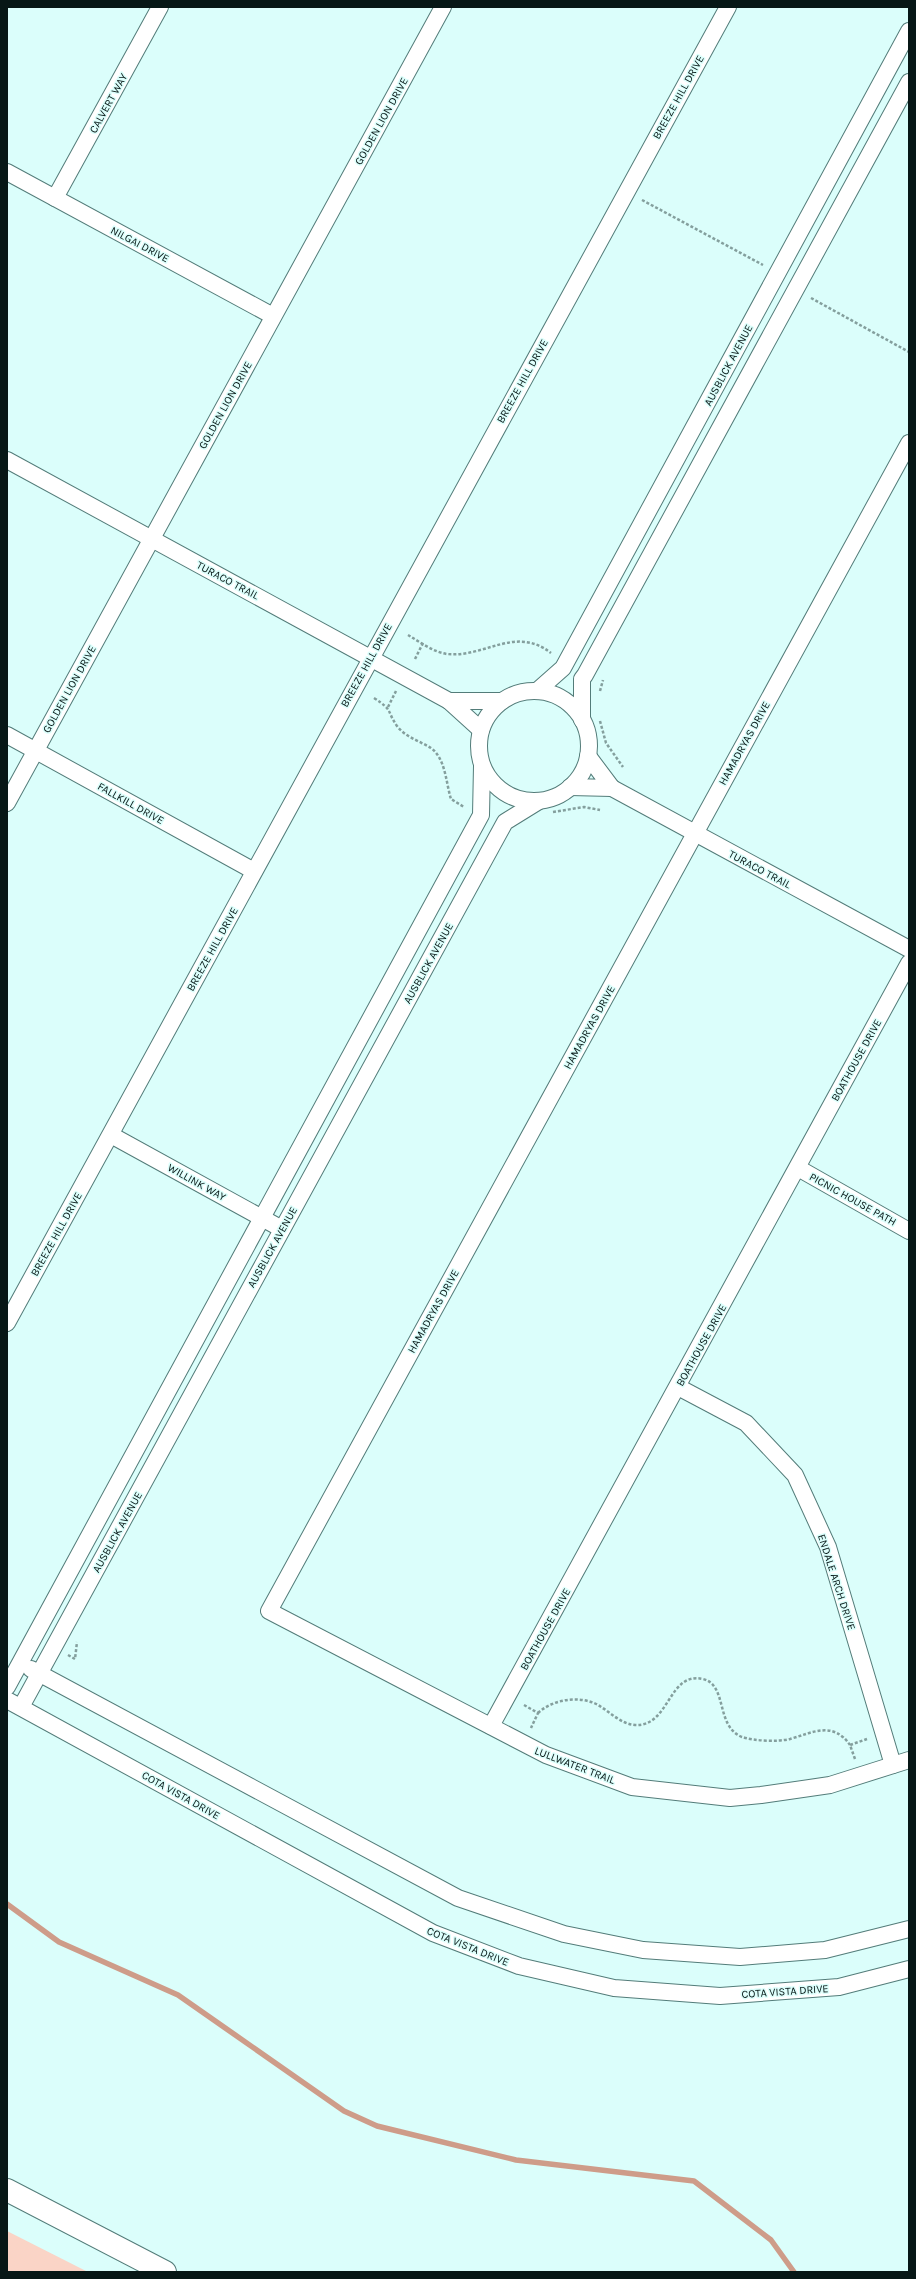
<svg xmlns="http://www.w3.org/2000/svg" width="916" height="2279" font-family="Karla,sans-serif">
  <rect width="100%" height="100%" fill="#dbfefb"/>
  <path fill="#fad4c6" d="M7 2231 88 2272H7Z"/>
  <g fill="none" stroke-linecap="round" stroke-linejoin="round">
    <path stroke="#ce9c89" stroke-width="5.5" d="M7 1904 59 1942 178 1995 344 2111 377 2126 516 2160 694 2181 771 2240 794 2272"/>
    <g stroke="#537c79" stroke-width="18">
      <g id="minor">
        <path d="M7 172 273 316"/>
        <path d="M55 198 160 7"/>
        <path d="M909 443 269 1611 546 1755 632 1787 730 1798 761 1795 830 1785 909 1760"/>
        <path d="M7 460 449 701"/>
        <path d="M537 691 563 668 909 31"/>
        <circle cx="534" cy="746" r="55"/>
        <path d="M582 720V679L585 675 909 82"/>
        <path d="M481 730 449 701H502"/>
        <path d="M7 735 254 871"/>
        <path d="M570 787 612 788 588 756"/>
        <path d="M612 788 909 949"/>
        <path d="M7 803 443 7"/>
        <path d="M111 1135 282 1229"/>
        <path d="M798 1168 909 1231"/>
        <path d="M7 1323 728 7"/>
        <path d="M678 1387 746 1423 795 1475 828 1547 893 1765"/>
        <path d="M31 1669 458 1898 564 1934 643 1950 740 1957 825 1950 909 1929"/>
        <path d="M7 1687 481 815 482 766"/>
        <path d="M7 1700 433 1933 519 1966 614 1988 720 1996 839 1987 909 1969"/>
        <path d="M21 1707 505 822 539 801"/>
        <path d="M491 1726 909 963"/>
      </g>
    </g>
    <g stroke="#537c79" stroke-width="24">
      <path id="secondary" d="M7 2190 165 2272"/>
    </g>
    <g stroke="#849f9d" stroke-width="2.5" stroke-dasharray="3 2" stroke-linecap="butt">
      <path d="M642 200 763 265"/>
      <path d="M811 298 909 352"/>
      <path d="M408 635C420 642 433 652 447 654 485 658 515 625 551 653"/>
      <path d="M415 659 423 643"/>
      <path d="M600 691 603 680"/>
      <path d="M374 698C394 711 386 710 397 726 405 737 420 741 431 748 446 759 446 784 451 799L464 807"/>
      <path d="M388 707 396 691"/>
      <path d="M600 721 606 743 623 767"/>
      <path d="M553 812 584 807 600 810"/>
      <path d="M68 1655 75 1659 77 1642"/>
      <path d="M524 1705 538 1713 531 1728"/>
      <path d="M538 1713C553 1699 580 1695 598 1705 610 1712 621 1724 635 1725 670 1727 668 1671 703 1679 728 1685 715 1726 742 1737 754 1741 778 1742 790 1739 814 1732 833 1721 850 1745"/>
      <path d="M855 1759 850 1745 867 1739"/>
    </g>
    <use href="#minor" stroke="#fff" stroke-width="16"/>
    <use href="#secondary" stroke="#fff" stroke-width="22"/>
  </g>
  <g text-anchor="middle" stroke-width="3" stroke-linejoin="round" paint-order="stroke">
    <g font-size="11" fill="#071716" stroke="#dbfefb">
      <text transform="translate(678 97) rotate(-61)" y="4">BREEZE HILL DRIVE</text>
      <text transform="translate(108 103) rotate(-61)" y="4">CALVERT WAY</text>
      <text transform="translate(381 121) rotate(-61)" y="4">GOLDEN LION DRIVE</text>
      <text transform="translate(140 244) rotate(28)" y="4">NILGAI DRIVE</text>
      <text transform="translate(728 365) rotate(-62)" y="4">AUSBLICK AVENUE</text>
      <text transform="translate(522 381) rotate(-61)" y="4">BREEZE HILL DRIVE</text>
      <text transform="translate(225 405) rotate(-61)" y="4">GOLDEN LION DRIVE</text>
      <text transform="translate(228 580) rotate(28)" y="4">TURACO TRAIL</text>
      <text transform="translate(366 665) rotate(-61)" y="4">BREEZE HILL DRIVE</text>
      <text transform="translate(69 689) rotate(-61)" y="4">GOLDEN LION DRIVE</text>
      <text transform="translate(744 743) rotate(-61)" y="4">HAMADRYAS DRIVE</text>
      <text transform="translate(131 803) rotate(29)" y="4">FALLKILL DRIVE</text>
      <text transform="translate(760 869) rotate(28)" y="4">TURACO TRAIL</text>
      <text transform="translate(212 949) rotate(-61)" y="4">BREEZE HILL DRIVE</text>
      <text transform="translate(428 963) rotate(-61)" y="4">AUSBLICK AVENUE</text>
      <text transform="translate(589 1027) rotate(-61)" y="4">HAMADRYAS DRIVE</text>
      <text transform="translate(856 1060) rotate(-61)" y="4">BOATHOUSE DRIVE</text>
      <text transform="translate(197 1182) rotate(29)" y="4">WILLINK WAY</text>
      <text transform="translate(853 1199) rotate(29)" y="4">PICNIC HOUSE PATH</text>
      <text transform="translate(56 1234) rotate(-61)" y="4">BREEZE HILL DRIVE</text>
      <text transform="translate(272 1247) rotate(-61)" y="4">AUSBLICK AVENUE</text>
      <text transform="translate(433 1311) rotate(-61)" y="4">HAMADRYAS DRIVE</text>
      <text transform="translate(701 1345) rotate(-61)" y="4">BOATHOUSE DRIVE</text>
      <text transform="translate(117 1532) rotate(-61)" y="4">AUSBLICK AVENUE</text>
      <text transform="translate(837 1582) rotate(72)" y="4">ENDALE ARCH DRIVE</text>
      <text transform="translate(545 1629) rotate(-61)" y="4">BOATHOUSE DRIVE</text>
      <text transform="translate(575 1765) rotate(21)" y="4">LULLWATER TRAIL</text>
      <text transform="translate(181 1795) rotate(29)" y="4">COTA VISTA DRIVE</text>
      <text transform="translate(468 1946) rotate(22)" y="4">COTA VISTA DRIVE</text>
      <text transform="translate(785 1991) rotate(-4)" y="4">COTA VISTA DRIVE</text>
    </g>
  </g>
  <rect width="916" height="2279" fill="none" stroke="#071716" stroke-width="16"/>
</svg>
